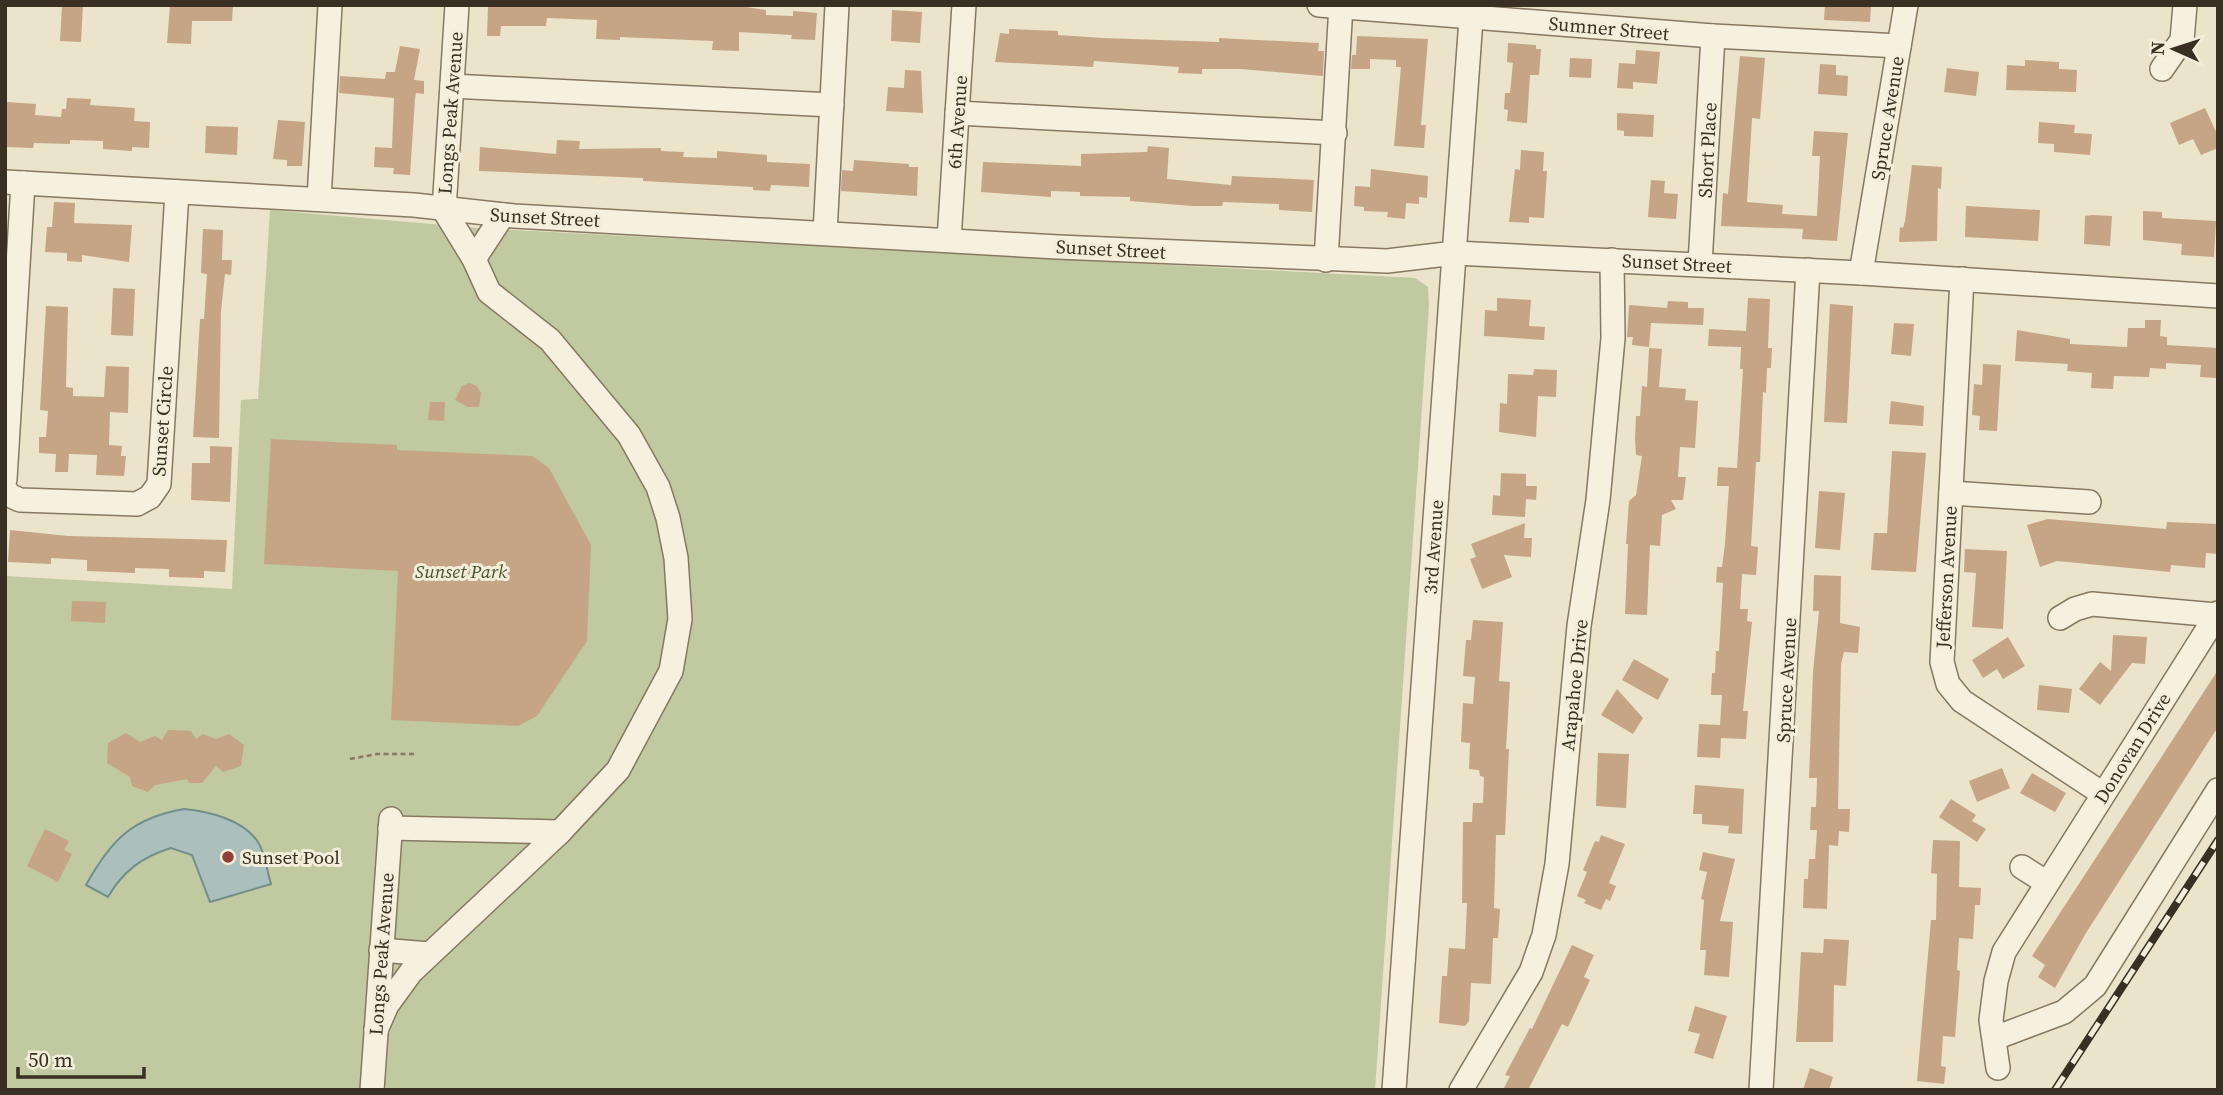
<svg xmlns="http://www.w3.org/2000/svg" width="2223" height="1095" font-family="'Source Serif 4',serif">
  <rect width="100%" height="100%" fill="#ebe4cb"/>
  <path fill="#c0c9a0" d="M270 210 477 228 1415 278 1428 287 1429 306 1375 1090H5V576L232 589 241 400 258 399Z"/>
  <path fill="#abc0bc" stroke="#728e8a" stroke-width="2" d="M184 809C208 811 244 820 258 842 265 853 267 871 271 884L210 902 192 855 171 848C142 857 123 871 108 897L86 885C111 840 132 818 184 809Z"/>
  <g fill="#c5a585">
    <path d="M62 5H83L81 42 60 41Z"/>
    <path d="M170 5H233L232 21H192L191 44 167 43Z"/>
    <path d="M488 5H733L766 10V15L793 16V11L817 13 815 40 791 39 792 35 739 32V51L712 50 713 41 620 37V40L596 39 597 20 547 18 546 26H501L500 36H487Z"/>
    <path d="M1825 5H1871L1870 22 1824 20Z"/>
    <path d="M892 10 922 12 920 43 891 41Z"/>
    <path d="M1009 29 1058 31V35L1103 38 1219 42V38L1319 43 1318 51H1324L1323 76 1241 69H1202V74L1178 73 1179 67 1094 61 1093 67 995 62 1000 33 1009 34Z"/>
    <path d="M1357 36 1428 39 1421 125H1426L1424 148 1394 146 1401 67H1396V60L1370 59V69H1351L1352 55H1356Z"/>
    <path d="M1508 43 1536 45V49H1541L1539 75H1530L1527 123 1507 121 1508 110 1504 109 1505 93H1510L1513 63 1507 62Z"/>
    <path d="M400 46 420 49 414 80 424 81V94L416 93 415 99 410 175 393 174 394 168 374 167 375 147 392 148 394 98 339 93 340 76 385 79 386 72H395Z"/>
    <path d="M1636 50 1660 52 1657 84 1633 82V89L1617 88 1619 63 1635 64Z"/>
    <path d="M1740 56 1765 58 1760 119 1752 118 1747 202 1783 205 1782 214 1817 216 1820 156H1812L1814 131 1848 133 1837 241 1802 239 1803 229 1721 226 1723 193 1728 194Z"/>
    <path d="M1570 58 1592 59 1591 78 1569 77Z"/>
    <path d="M2025 60 2059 62V69L2077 70 2076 92 2006 90 2007 65 2025 66Z"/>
    <path d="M1820 64 1836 65V75L1848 76 1847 96 1818 94Z"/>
    <path d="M1947 68 1979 72 1976 96 1944 92Z"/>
    <path d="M905 70 921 71 923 113 886 111 888 87 904 88Z"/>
    <path d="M67 98 91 99 90 105 135 108 134 121 150 122 149 148 132 147V151L103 149V141L70 140V144L34 143 33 148 5 147 7 102 36 104 35 115 61 117 62 109H66Z"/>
    <path d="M2205 108 2218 136V148L2201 155 2193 139 2179 145 2170 123Z"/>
    <path d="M1617 113 1654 115 1653 137 1624 136V131L1617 130Z"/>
    <path d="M278 120 305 122 302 166H287V160L273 159Z"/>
    <path d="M2039 122 2075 125 2074 133 2092 134 2090 155 2054 152V144L2038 143Z"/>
    <path d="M206 126 238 127 237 155 205 153Z"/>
    <path d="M557 140 580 141 579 149 661 148V151L684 152 683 157 717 158V151L767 155V162L810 164 809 187 771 185 770 191 753 190V187L643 181V178L479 171 480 147 556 154Z"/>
    <path d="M1148 146 1169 148 1167 179 1231 185 1232 176 1314 180 1312 212 1279 210V204L1223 202 1222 206H1193L1130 201V197L1080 196V192L1051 191V197L981 192 983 162 1081 166V154L1147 152Z"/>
    <path d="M1521 150 1544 152 1543 171H1547L1544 218 1529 217V223L1509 222 1515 169 1520 170Z"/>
    <path d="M854 160 909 164V167H918L917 196 841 191 842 170 853 171Z"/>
    <path d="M1912 165 1942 167 1941 189 1938 188 1937 241 1899 242 1900 227 1903 228 1905 221Z"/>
    <path d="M1371 169 1428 176 1427 198 1419 197V204L1406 203 1405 219 1387 217 1388 212 1364 211V207L1354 206 1355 186 1370 187Z"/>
    <path d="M1651 180 1665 181 1664 193 1678 194 1676 219 1648 217Z"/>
    <path d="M54 202 75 203 74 223 132 225 129 262 82 255V262L67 261V253L45 252 47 227H52Z"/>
    <path d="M1966 206 2040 210 2038 241 1965 237Z"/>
    <path d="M2143 211 2162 212V218L2216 221 2214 257 2181 255 2182 244 2143 240Z"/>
    <path d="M2092 215 2112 216 2110 246 2084 244 2085 216Z"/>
    <path d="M203 229 223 230 222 260H232L231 275 225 274 221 311 219 438 193 437 200 319H204L207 274 201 273Z"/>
    <path d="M113 288 135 289 133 336 111 335Z"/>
    <path d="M1497 298 1531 300 1529 326 1545 327 1544 340 1484 336 1485 310 1497 311Z"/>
    <path d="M1748 298 1770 299 1768 348H1772L1771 368H1767L1766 393 1763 392 1760 462H1756L1751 546 1758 547 1756 575 1742 574 1740 609H1748L1747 621 1752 622 1743 711H1748L1746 739 1721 738 1720 758 1697 757 1699 724 1720 725 1722 695H1711L1712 673H1715L1716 651H1719L1723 583 1716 582 1717 567H1722L1725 544 1729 486H1717L1718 467 1737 468 1743 369H1740L1741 347 1708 346 1709 329 1746 331Z"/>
    <path d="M1668 301 1688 302V308H1704L1703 325 1651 323 1649 347 1632 345 1633 337H1627L1629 305 1667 308Z"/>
    <path d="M1830 304 1853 306 1847 423 1824 422Z"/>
    <path d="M46 306 68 307 66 387 73 388V396L104 397 106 366 129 367 128 413 110 412 109 445 122 446 121 456H126L124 476 96 475 97 455 69 454 68 472H55L56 454 39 453V437H46L48 411 40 410Z"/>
    <path d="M2145 320H2161L2160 336 2167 337V345L2218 348 2217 378 2200 377 2201 365 2166 363V369L2150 368 2149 377 2114 376 2113 389 2091 388 2092 373 2067 371 2068 364 2015 361 2017 330 2070 339V344L2127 347 2128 328H2145Z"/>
    <path d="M1894 323 1914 324 1911 356 1891 354Z"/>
    <path d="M1649 348 1662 349 1659 387 1686 389 1685 400 1698 401 1695 448 1680 447 1678 477H1686L1683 500H1671L1676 509 1662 515 1660 546 1650 545 1647 615 1625 614 1628 544H1626L1629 501 1636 495 1642 456 1636 455 1635 439 1636 416H1640L1642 386 1647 387Z"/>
    <path d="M1983 364 2001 365 1997 431 1979 430 1980 416 1972 415 1974 384 1982 385Z"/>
    <path d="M1534 369 1557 370 1556 397 1538 396 1536 437 1499 432 1500 403 1507 404 1508 374 1533 375Z"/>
    <path d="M469 383 477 386 481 393 479 407H468L455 400 462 386Z"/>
    <path d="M1891 401 1924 406 1923 426 1889 424Z"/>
    <path d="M430 402H445L444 421 428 420Z"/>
    <path d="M271 439 397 445V450L532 456 549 468 591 545 587 641 537 716 518 726 391 720 398 571 264 564Z"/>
    <path d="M210 446 232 447 230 502 191 500 192 463H210Z"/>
    <path d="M1892 451 1926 453 1916 572 1871 570 1874 533H1887Z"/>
    <path d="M1501 473 1526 474V486H1537L1536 500 1526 499 1525 517 1492 515 1493 495 1500 496Z"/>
    <path d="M1819 491 1845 493 1840 550 1815 548Z"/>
    <path d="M2048 519 2166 529 2167 522 2218 524V554L2206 553 2205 568 2171 565 2170 572 2057 561 2040 567 2027 525Z"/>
    <path d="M1525 523 1524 538H1532L1531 557 1504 555 1512 577 1482 589 1470 559 1476 557 1471 544Z"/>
    <path d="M10 530 68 536 227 540 225 572 204 571V578L169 577V569L135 568V573L87 571V560L51 558V564L8 562Z"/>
    <path d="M1965 549 2007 551 2003 629 1972 627 1976 573 1964 572Z"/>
    <path d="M1814 575 1841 576 1840 623 1860 627 1858 653 1844 652 1841 664 1838 809H1850L1849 832 1839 831 1838 846 1829 845 1827 909 1803 908 1804 879H1808L1809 859H1815L1817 830H1810L1811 807H1816L1817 778H1809L1813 672 1819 611H1813Z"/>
    <path d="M72 601 106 602 105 623 71 621Z"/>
    <path d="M1473 620 1503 622 1499 681 1510 682 1506 749H1509L1505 835H1496L1494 908 1500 909 1498 938H1493L1491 984 1471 983 1469 1021 1465 1026 1439 1023 1442 976H1447L1449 948 1465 949 1467 903H1462L1463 822H1472L1473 803H1483L1484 777 1480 776 1479 770 1469 769 1470 743 1461 742 1463 703 1473 704 1475 677 1463 676 1466 640H1471Z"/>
    <path d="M2113 635 2147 637 2145 664 2132 663 2100 705 2079 689 2100 662 2111 671Z"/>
    <path d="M2008 637 2025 666 2003 679 1997 669 1983 678 1972 660Z"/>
    <path d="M1634 659 1669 679 1658 700 1622 680Z"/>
    <path d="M2218 670V727L2086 933 2055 988 2038 977 2045 965 2032 956Z"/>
    <path d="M2039 685 2072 689 2069 713 2037 710Z"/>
    <path d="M1617 689 1643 718 1633 734 1601 715Z"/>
    <path d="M168 730 191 731 196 739 203 734 216 739 229 734 244 745 241 766 223 772 216 766 202 783H189L187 779 155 785 148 792 132 786 130 777 107 763 108 743 126 733 140 742 155 736 162 740Z"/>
    <path d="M1598 753 1629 754 1626 808 1596 806Z"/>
    <path d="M2002 768 2010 788 1977 802 1969 781Z"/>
    <path d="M2032 773 2066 793 2055 812 2020 793Z"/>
    <path d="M1695 785 1744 789 1742 834 1728 833 1729 826 1702 824V814H1693Z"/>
    <path d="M1951 799 1976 815 1972 821 1986 829 1977 842 1939 817Z"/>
    <path d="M45 829 69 841 64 850 72 854 58 882 27 866Z"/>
    <path d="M1601 835 1625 844 1609 883 1616 886 1610 901 1606 899 1601 910 1584 903 1586 900 1577 896 1587 872 1583 870 1595 841 1599 842Z"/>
    <path d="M1933 840 1960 841 1959 887 1981 888 1980 905H1975L1973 939 1959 938 1957 970 1960 971 1955 1037 1943 1036 1941 1066 1946 1067 1944 1084 1917 1081 1931 920H1936L1937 874 1931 873Z"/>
    <path d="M1703 852 1735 859 1720 921 1733 922 1729 977 1704 975 1706 950H1700L1704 900 1701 899 1707 872 1699 870Z"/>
    <path d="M1824 939 1849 940 1846 986 1834 985 1833 1042H1796L1801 952 1823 953Z"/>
    <path d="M1572 945 1594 955 1584 977 1590 980 1568 1027 1562 1024 1528 1090H1503L1510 1076 1505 1075 1530 1028 1532 1029Z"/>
    <path d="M1695 1006 1727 1016 1713 1059 1694 1053 1700 1034 1688 1031Z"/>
    <path d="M1810 1068 1833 1077 1829 1090H1803Z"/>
  </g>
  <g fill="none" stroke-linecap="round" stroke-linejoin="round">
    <g stroke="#867861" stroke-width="26">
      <g id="minor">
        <path d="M1319 5 1713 36 1899 46"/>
        <path d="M2162 69 2182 40 2185 5"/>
        <path d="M452 86 832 105"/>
        <path d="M957 113 1335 133"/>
        <path d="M5 182 414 205 514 216 1058 247 1387 261 1455 253 1861 273 2218 296"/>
        <path d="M319 199 330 5"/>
        <path d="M825 233 837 5"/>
        <path d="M949 240 964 5"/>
        <path d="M474 259 503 215"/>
        <path d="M1326 260 1341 5"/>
        <path d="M1700 264 1713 36"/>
        <path d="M1861 273 1906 5"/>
        <path d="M1962 279 1942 662 1948 684 1962 701 2103 794"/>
        <path d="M5 479 23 183"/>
        <path d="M5 489 9 495 20 500 137 504 150 497 159 484 177 192"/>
        <path d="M1951 493 2089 502"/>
        <path d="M2060 618 2075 609 2092 604 2216 615"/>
        <path d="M390 828 560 832"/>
        <path d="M2022 867 2047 883"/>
        <path d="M381 950 429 954"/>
        <path d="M376 1030 387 1005 411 972 560 832 618 770 671 671 680 619 676 558 668 518 658 487 629 435 550 340 489 292 474 259 444 210 457 5"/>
        <path d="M1995 1038 2064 1012 2095 986 2218 790"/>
        <path d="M1998 1068 1991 1020 1996 981 2004 952 2218 613"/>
        <path d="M372 1090 391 819"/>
        <path d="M1394 1090 1472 5"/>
        <path d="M1461 1090 1531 972 1544 935 1557 864 1579 626 1598 500 1613 338 1612 260"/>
        <path d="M1761 1090 1808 270"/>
      </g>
    </g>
    <path stroke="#867861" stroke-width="2.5" stroke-dasharray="5 3.5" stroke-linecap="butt" d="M350 759 377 754H414"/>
    <use href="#minor" stroke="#f6f1de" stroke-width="23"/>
    <g stroke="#392f23" stroke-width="8">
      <path id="rail" d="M2055 1090 2218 840"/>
    </g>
    <use href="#rail" stroke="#f3eeda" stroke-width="5" stroke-dasharray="16" stroke-linecap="butt"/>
  </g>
  <circle fill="#903e37" stroke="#f3eeda" stroke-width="2.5" cx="228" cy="857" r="7"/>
  <g text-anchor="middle" stroke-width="6" stroke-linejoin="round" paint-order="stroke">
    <g font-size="19" fill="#392f23" stroke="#f3eeda">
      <text transform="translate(1609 28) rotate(5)" y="7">Sumner Street</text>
      <text transform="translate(450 113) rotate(-86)" y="7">Longs Peak Avenue</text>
      <text transform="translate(1887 118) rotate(-81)" y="7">Spruce Avenue</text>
      <text transform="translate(957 122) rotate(-86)" y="7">6th Avenue</text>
      <text transform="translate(1707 150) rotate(-87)" y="7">Short Place</text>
      <text transform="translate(545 217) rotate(3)" y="7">Sunset Street</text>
      <text transform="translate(1111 249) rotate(3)" y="7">Sunset Street</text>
      <text transform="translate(1677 263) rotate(3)" y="7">Sunset Street</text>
      <text transform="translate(162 421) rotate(-86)" y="7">Sunset Circle</text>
      <text transform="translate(1433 547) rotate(-86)" y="7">3rd Avenue</text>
      <text transform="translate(1946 577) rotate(-87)" y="7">Jefferson Avenue</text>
      <text transform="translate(1786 680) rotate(-87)" y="7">Spruce Avenue</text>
      <text transform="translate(1574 685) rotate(-84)" y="7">Arapahoe Drive</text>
      <text transform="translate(2132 748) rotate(-58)" y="7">Donovan Drive</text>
      <text transform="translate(381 954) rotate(-86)" y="7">Longs Peak Avenue</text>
    </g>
    <g font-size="19" font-style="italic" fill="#46532b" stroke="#f3eeda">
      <text x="461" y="578">Sunset Park</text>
    </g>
    <g font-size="19" fill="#392f23" stroke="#f3eeda" text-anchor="start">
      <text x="242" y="864">Sunset Pool</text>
    </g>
  </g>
  <rect width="2223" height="1095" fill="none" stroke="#392f23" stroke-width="14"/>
  <g transform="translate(2174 49) rotate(273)" stroke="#f3eeda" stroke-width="5" paint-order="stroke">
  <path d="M0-5L12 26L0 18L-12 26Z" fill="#392f23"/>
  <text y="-10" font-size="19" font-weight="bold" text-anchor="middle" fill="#392f23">N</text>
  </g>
  <path d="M18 1067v10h126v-10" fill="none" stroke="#392f23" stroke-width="3.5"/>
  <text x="28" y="1067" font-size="21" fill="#392f23" stroke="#f3eeda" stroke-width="5" paint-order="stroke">50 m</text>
</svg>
